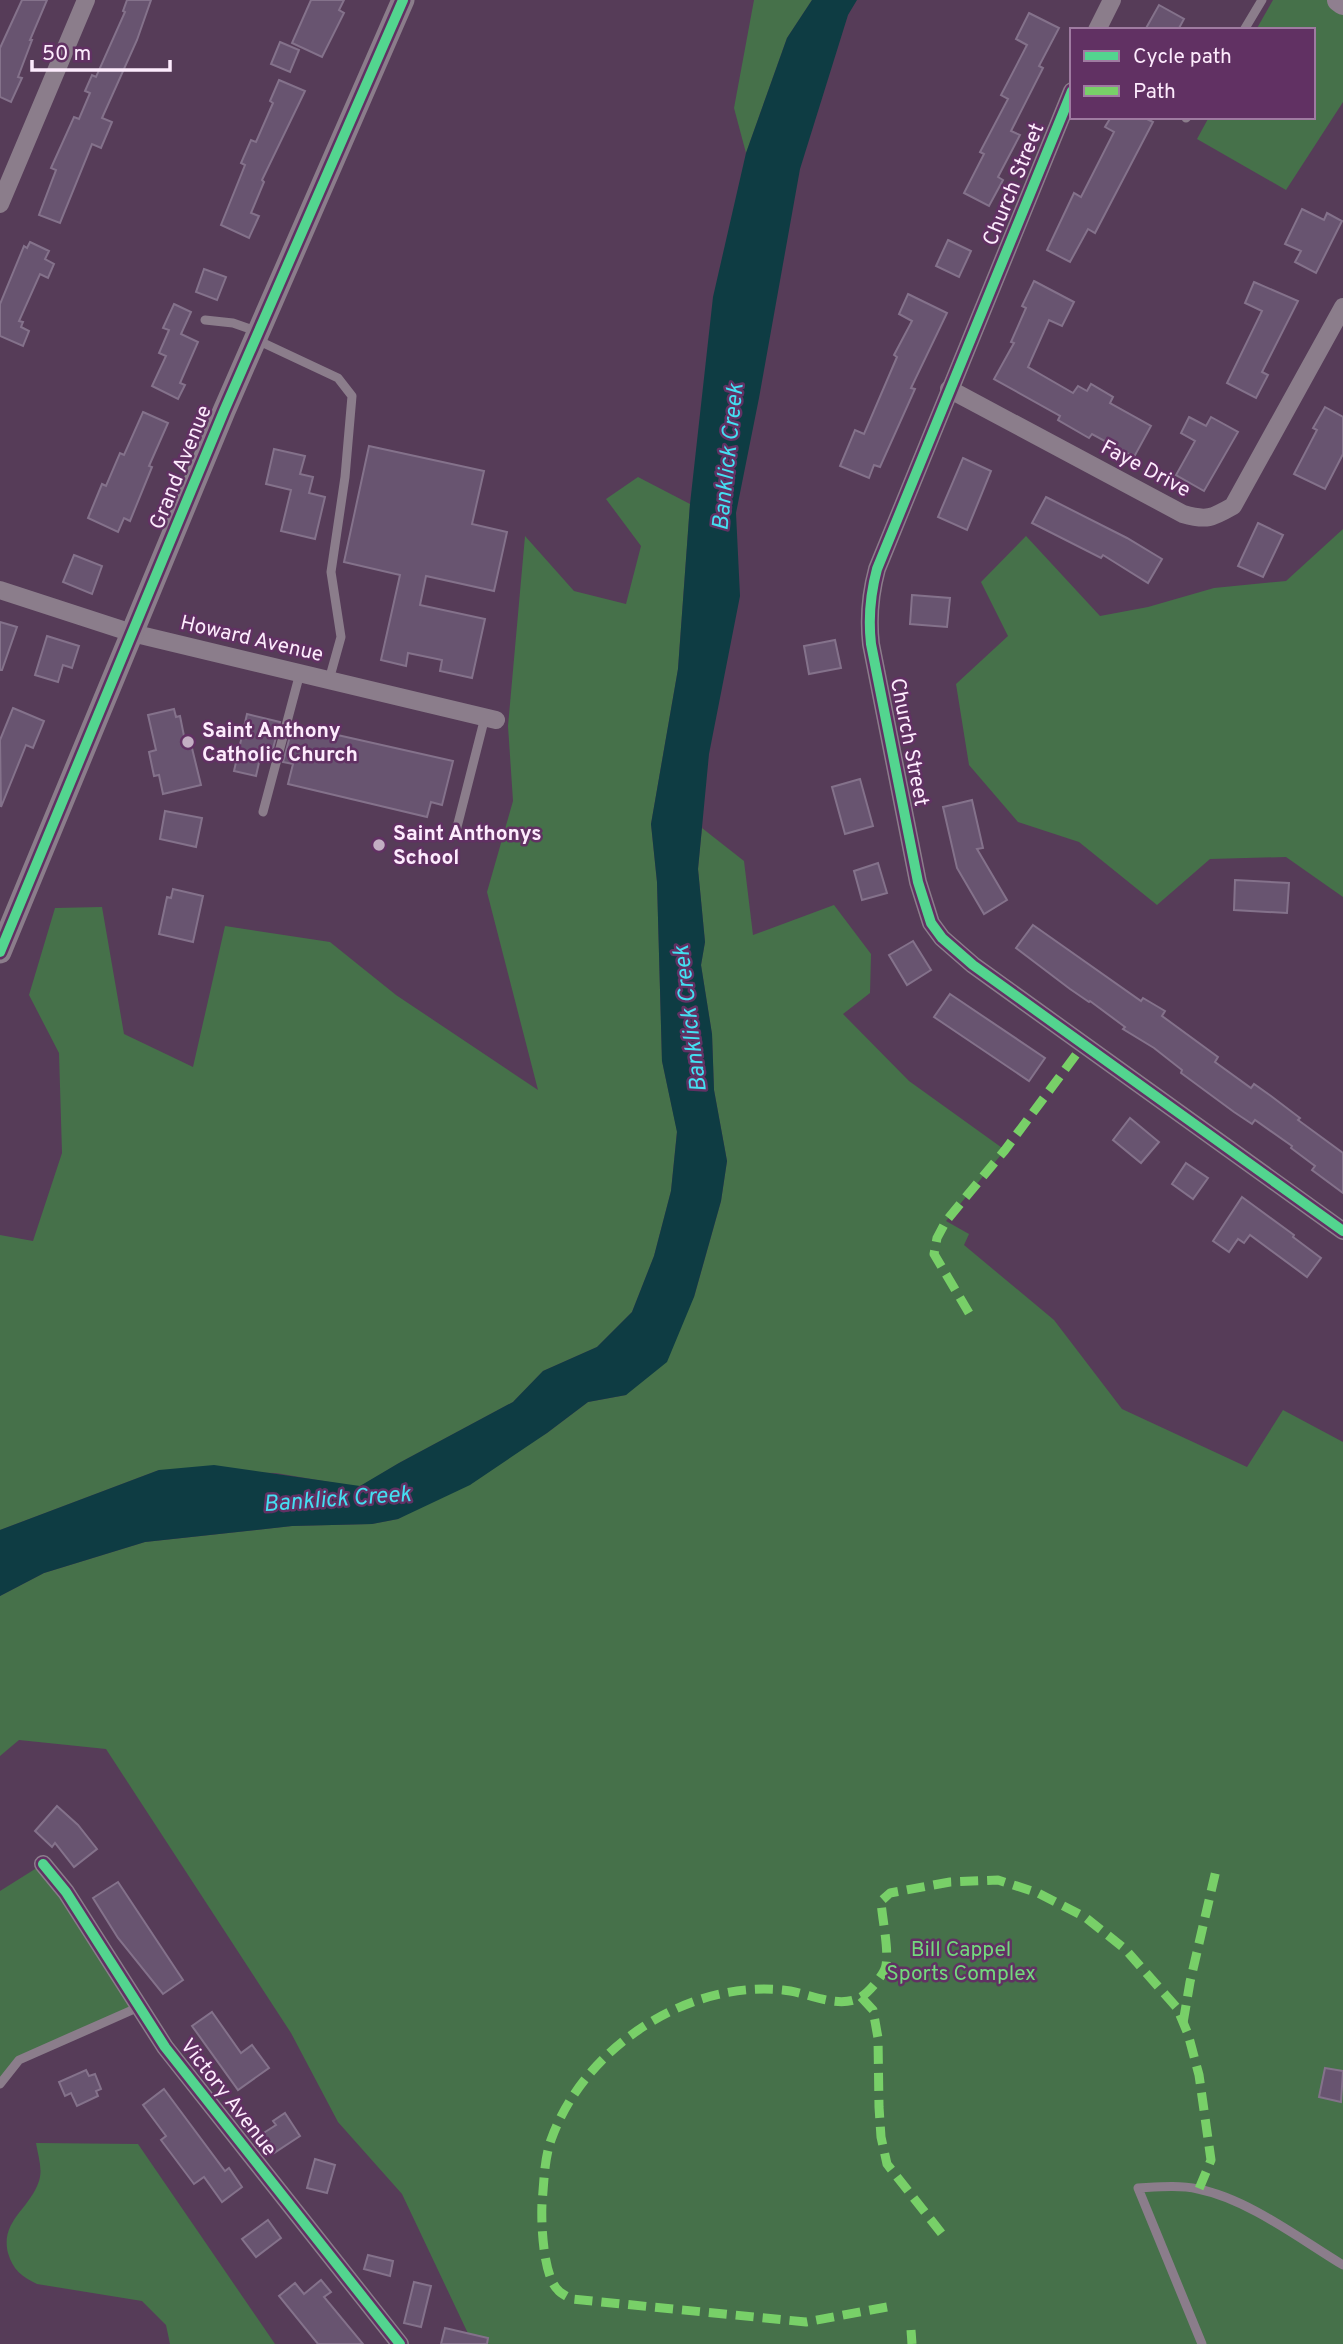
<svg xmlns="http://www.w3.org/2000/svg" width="1343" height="2344" font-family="Overpass,sans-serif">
  <rect width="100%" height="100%" fill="#563c58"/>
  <g fill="#46714a">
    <path d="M754 0H812L787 38 746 153 734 108Z"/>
    <path d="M1273 0H1339L1343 3V102L1286 190 1197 139 1209 117H1313V30H1256Z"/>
    <path d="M638 477 690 504 678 669 651 824 657 882 662 1061 677 1131 671 1191 654 1256 632 1312 597 1347 543 1371 513 1402 399 1463 359 1487 276 1473 159 1470 0 1530V1235L33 1241 62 1153 59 1053 29 995 55 908 102 907 124 1034 193 1067 225 926 330 942 396 995 538 1090 487 892 513 801 508 726 525 536 574 591 626 604 641 546 606 499Z"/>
    <path d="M1343 529V897L1286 857 1210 859 1157 905 1079 842 1018 822 969 765 956 684 1008 636 981 582 1026 536 1100 616 1148 607 1214 588 1286 581Z"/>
    <path d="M702 828 744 861 753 935 834 905 871 954 870 993 843 1014 909 1081 1005 1150 946 1221 969 1234 964 1245 1054 1320 1122 1409 1247 1467 1283 1410 1343 1442V2344H473L402 2194 338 2122 291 2033 106 1749 19 1740 0 1756V1596L44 1573 145 1542 292 1526 372 1524 398 1519 547 1433 588 1402 626 1395 694 1297 721 1201 727 1161 714 1090 712 1034 701 965 705 942 698 869Z"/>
    <path d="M43 1864 139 2007 19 2059 0 2084V1891Z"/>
    <path d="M36 2143 138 2144 275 2344H170L166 2325 142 2301 37 2284C22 2277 13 2270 8 2253 0 2221 30 2209 39 2181 43 2169 38 2156 36 2143Z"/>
  </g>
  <path fill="#0e3c43" d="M812 0H857L848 15 800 169 759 398 736 513 740 596 709 754 698 869 705 942 701 965 712 1034 714 1090 727 1161 721 1201 694 1297 667 1362 626 1395 588 1402 547 1433 470 1485 398 1519 372 1524 292 1526 145 1542 44 1573 0 1596V1530L159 1470 214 1465 360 1486 399 1463 513 1402 543 1371 597 1347 632 1312 654 1256 671 1191 677 1132 662 1061 657 882 651 824 678 669 690 504 713 297 746 153 787 38Z"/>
  <g fill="#685470" stroke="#84728b" stroke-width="2">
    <path d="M22 0H47L30 40H32L18 77 22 78 11 102 0 97V48Z"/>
    <path d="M127 0H151L137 40 102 118 112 122 101 148 92 144 60 223 39 215 56 170 51 168 74 117 79 119 90 93 85 91 92 75 96 77 125 12 123 11Z"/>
    <path d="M311 0H344L339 10 344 13 322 57 292 43Z"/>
    <path d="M1159 5 1184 19 1178 30H1145Z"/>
    <path d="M1029 13 1059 28 1039 66 1043 68 1011 131 1020 135 998 177 1003 180 989 206 964 193 984 154 980 152 1008 99 1001 95 1027 45 1016 39Z"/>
    <path d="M280 42 299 50 290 72 271 64Z"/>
    <path d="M279 80 305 91 262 180 264 182 251 213 259 216 249 238 221 225 245 165 241 163 251 140 256 142 273 103 270 101Z"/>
    <path d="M1111 117H1143L1153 122 1095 233 1088 229 1070 262 1047 250 1074 193 1081 197 1114 132 1105 127Z"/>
    <path d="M1302 209 1324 220 1327 213 1342 221 1316 273 1295 262 1301 251 1285 244Z"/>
    <path d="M948 240 971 251 959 277 936 266Z"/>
    <path d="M30 242 49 251 45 259 54 264 48 278 40 274 19 321 23 322 21 327 29 331 23 346 0 336V304L24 246 27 248Z"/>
    <path d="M204 269 226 277 217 300 196 292Z"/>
    <path d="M1034 281 1074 302 1062 326 1049 320 1028 367 1073 393 1078 386 1087 391 1091 384 1113 397 1110 403 1151 426 1134 457 1092 434 1089 438 1058 420 1060 416 994 379 1014 343 1011 342 1026 308 1022 306Z"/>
    <path d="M1254 282 1298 301 1262 372 1268 375 1256 398 1227 383 1262 311 1245 303Z"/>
    <path d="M908 294 947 313 911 388 915 389 880 467 874 465 869 478 840 466 855 430 864 434 897 357 894 355 912 321 899 314Z"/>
    <path d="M174 304 191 312 181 334 198 342 180 383 185 385 178 399 152 386 166 356 159 353 169 330 163 328Z"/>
    <path d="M1325 407 1343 417V454L1325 489 1294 474 1317 430 1313 428Z"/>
    <path d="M143 412 168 423 149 466 152 467 130 521 124 518 118 532 88 518 102 484 106 486 120 453 124 455Z"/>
    <path d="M1189 417 1206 426 1211 417 1238 432 1204 491 1176 475 1195 441 1181 433Z"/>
    <path d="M369 446 484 471 472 524 507 532 494 591 426 576 420 605 485 619 472 678 440 671 442 660 408 653 406 666 381 660 400 575 344 562Z"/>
    <path d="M274 449 305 456 300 474 313 477 309 493 325 497 315 539 281 531 291 490 266 484Z"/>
    <path d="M963 458 991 471 967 530 938 517Z"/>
    <path d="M1046 497 1127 538 1162 559 1148 583 1103 555 1101 558 1032 523Z"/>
    <path d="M1258 523 1283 535 1263 577 1238 566Z"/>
    <path d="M74 555 102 566 92 594 63 582Z"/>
    <path d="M912 595 950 598 947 627 910 624Z"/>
    <path d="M0 622 17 627 2 670H0Z"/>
    <path d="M47 636 79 646 72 668 63 665 58 682 35 675Z"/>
    <path d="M835 640 841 668 809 674 804 646Z"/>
    <path d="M13 708 44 721 33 748 26 745 1 807 0 740Z"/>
    <path d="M174 709 176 717 180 716 185 741 190 740 201 785 163 794 159 775 154 776 149 752 156 750 148 715Z"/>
    <path d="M247 714 280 722 270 760 260 758 256 776 234 771Z"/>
    <path d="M293 725 453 761 442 805 431 802 427 817 288 784 293 764 283 762Z"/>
    <path d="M860 779 873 826 845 834 832 787Z"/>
    <path d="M972 800 983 848 977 849 1007 900 984 914 957 868 943 807Z"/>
    <path d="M165 811 202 818 196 847 160 839Z"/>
    <path d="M878 863 887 893 862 900 854 871Z"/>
    <path d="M1235 880 1289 883 1287 913 1234 910Z"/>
    <path d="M173 889 203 896 193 942 159 934 167 897 171 898Z"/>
    <path d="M1033 925 1141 1001 1143 998 1165 1011 1162 1016 1218 1057 1215 1062 1251 1088 1254 1084 1271 1096 1300 1118 1298 1120 1343 1153V1193L1312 1170 1315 1166 1291 1148 1292 1146 1255 1120 1252 1124 1234 1112 1181 1073 1182 1070 1154 1048 1123 1029 1125 1027 1090 1001 1089 1002 1070 989 1016 948Z"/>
    <path d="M913 941 931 970 907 985 889 955Z"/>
    <path d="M950 994 1045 1058 1029 1081 934 1017Z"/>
    <path d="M1130 1118 1159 1142 1141 1163 1113 1140Z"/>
    <path d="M1186 1163 1208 1178 1193 1199 1172 1184Z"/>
    <path d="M1242 1197 1294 1235 1293 1237 1321 1258 1307 1277 1250 1235 1244 1243 1238 1239 1229 1252 1213 1241Z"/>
    <path d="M57 1806 78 1825 97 1849 74 1867 55 1843 52 1847 35 1831Z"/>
    <path d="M118 1882 183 1980 163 1994 118 1938 93 1898Z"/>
    <path d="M212 2012 241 2053 252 2045 269 2068 238 2090 192 2026Z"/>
    <path d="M1325 2068 1343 2071 1341 2102 1319 2097Z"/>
    <path d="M86 2070 89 2076 95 2074 101 2089 96 2091 98 2096 77 2106 71 2093 65 2096 59 2082Z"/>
    <path d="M164 2089 225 2171 229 2168 242 2187 222 2202 204 2177 194 2184 161 2140 166 2136 143 2105Z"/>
    <path d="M285 2113 300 2136 274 2153 262 2134 276 2125 273 2121Z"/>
    <path d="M315 2159 335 2165 327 2193 307 2188Z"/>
    <path d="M268 2220 281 2238 256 2257 242 2239Z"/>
    <path d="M368 2255 393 2261 390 2276 364 2269Z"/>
    <path d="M321 2280 331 2292 324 2297 363 2344H318L279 2296 295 2283 304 2294Z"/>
    <path d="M414 2282 431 2286 421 2327 404 2323Z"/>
    <path d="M445 2328 488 2338 487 2344H441Z"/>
  </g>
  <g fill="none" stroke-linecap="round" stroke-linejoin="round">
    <g stroke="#8b7d8b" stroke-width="9">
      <path d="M1244 30 1262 0"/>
      <path d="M1186 118 1187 117"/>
      <path d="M205 320 233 323 256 331"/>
      <path d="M257 340 338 378 352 396 345 477 331 572 341 637 329 680"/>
      <path d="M263 812 300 673"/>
      <path d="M455 835 485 717"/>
      <path d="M0 2084 19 2060 139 2007"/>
      <path d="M1202 2344 1138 2188C1158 2187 1179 2185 1198 2189 1248 2199 1300 2239 1343 2265"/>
    </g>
    <g stroke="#8b7d8b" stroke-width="18">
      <path d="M1097 30 1112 0"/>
      <path d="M1072 91 877 569C870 595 868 617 871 644L918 882 931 923 942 938 973 965 1343 1231"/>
      <path d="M0 204 86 0"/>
      <path d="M949 389 1183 514C1207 521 1212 518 1233 506L1343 307"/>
      <path d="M0 590 132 633 496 720"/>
      <path d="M43 1864 66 1892 165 2047 400 2344"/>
    </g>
    <path stroke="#8b7d8b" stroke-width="23" d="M0 952 224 411 403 0"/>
    <path stroke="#8f7f8f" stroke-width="24" d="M1339 0 1343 3"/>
    <g stroke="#78d068" stroke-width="9" stroke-dasharray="18 9" stroke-linecap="butt">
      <path d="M969 1313 934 1254 937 1238 946 1221 1005 1150 1084 1044"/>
      <path d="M861 1997 873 2010 878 2038 879 2107 881 2137 887 2164 942 2234"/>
      <path d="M1183 2023 1190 1982 1217 1866"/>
      <path d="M887 2307 806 2322 571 2299C567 2296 561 2294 558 2290 543 2276 541 2223 542 2203 544 2183 544 2160 551 2140 583 2049 686 1980 783 1990 807 1992 838 2010 861 1997 869 1992 885 1974 886 1965 889 1949 882 1918 881 1901L890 1893 950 1882 998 1880 1038 1893 1085 1917 1125 1949 1177 2008 1188 2034 1199 2075 1211 2160 1199 2189"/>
      <path d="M911 2330 912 2344"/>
    </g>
    <g stroke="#613163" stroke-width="15">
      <g id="cycleway">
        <path d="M1072 91 877 569C870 595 868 617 871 644L918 882 931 923 942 938 973 965 1343 1231"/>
        <path d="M0 952 224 411 403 0"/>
        <path d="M43 1864 66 1892 165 2047 400 2344"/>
      </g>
    </g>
    <use href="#cycleway" stroke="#53d58f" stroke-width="10"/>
  </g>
  <g fill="#c3aec3" stroke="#613163" stroke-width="2.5">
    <circle cx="188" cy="742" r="7"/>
    <circle cx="379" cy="845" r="7"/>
  </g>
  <g text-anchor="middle" stroke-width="5" stroke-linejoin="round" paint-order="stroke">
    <g font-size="21" fill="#fdebfd" stroke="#613163">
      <text transform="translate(1013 184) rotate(-68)" y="7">Church Street</text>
      <text transform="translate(180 467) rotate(-68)" y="7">Grand Avenue</text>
      <text transform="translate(1146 468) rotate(28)" y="7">Faye Drive</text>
      <text transform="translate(252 638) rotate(13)" y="7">Howard Avenue</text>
      <text transform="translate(910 742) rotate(79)" y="7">Church Street</text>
      <text transform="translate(229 2097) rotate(52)" y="7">Victory Avenue</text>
    </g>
    <g font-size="21" font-weight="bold" fill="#fdebfd" stroke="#613163" text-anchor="start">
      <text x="202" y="737">Saint Anthony<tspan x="202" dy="24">Catholic Church</tspan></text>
      <text x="393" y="840">Saint Anthonys<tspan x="393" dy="24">School</tspan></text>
    </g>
    <g font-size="21" fill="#73d97d" stroke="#613163">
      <text x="961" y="1956">Bill Cappel<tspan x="961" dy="24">Sports Complex</tspan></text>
    </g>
    <g font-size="23" font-style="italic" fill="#44e0f2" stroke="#613163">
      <text transform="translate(727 457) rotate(-84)" y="8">Banklick Creek</text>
      <text transform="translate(689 1019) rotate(-97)" y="8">Banklick Creek</text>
      <text transform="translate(337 1498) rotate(-4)" y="8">Banklick Creek</text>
    </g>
  </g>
  <rect x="1070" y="28" width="245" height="91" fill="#613163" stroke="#9f7ba1" stroke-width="2"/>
  <rect x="1084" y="51" width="35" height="10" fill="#53d58f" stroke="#9f7ba1" stroke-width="2"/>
  <text x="1133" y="63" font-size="21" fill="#fdebfd">Cycle path</text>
  <rect x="1084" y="86" width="35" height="10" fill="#78d068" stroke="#9f7ba1" stroke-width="2"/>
  <text x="1133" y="98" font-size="21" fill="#fdebfd">Path</text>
  <path d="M32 60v10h138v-10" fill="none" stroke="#fdebfd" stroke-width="3.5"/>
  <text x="42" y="60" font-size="21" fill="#fdebfd" stroke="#613163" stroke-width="5" paint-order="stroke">50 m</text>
</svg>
